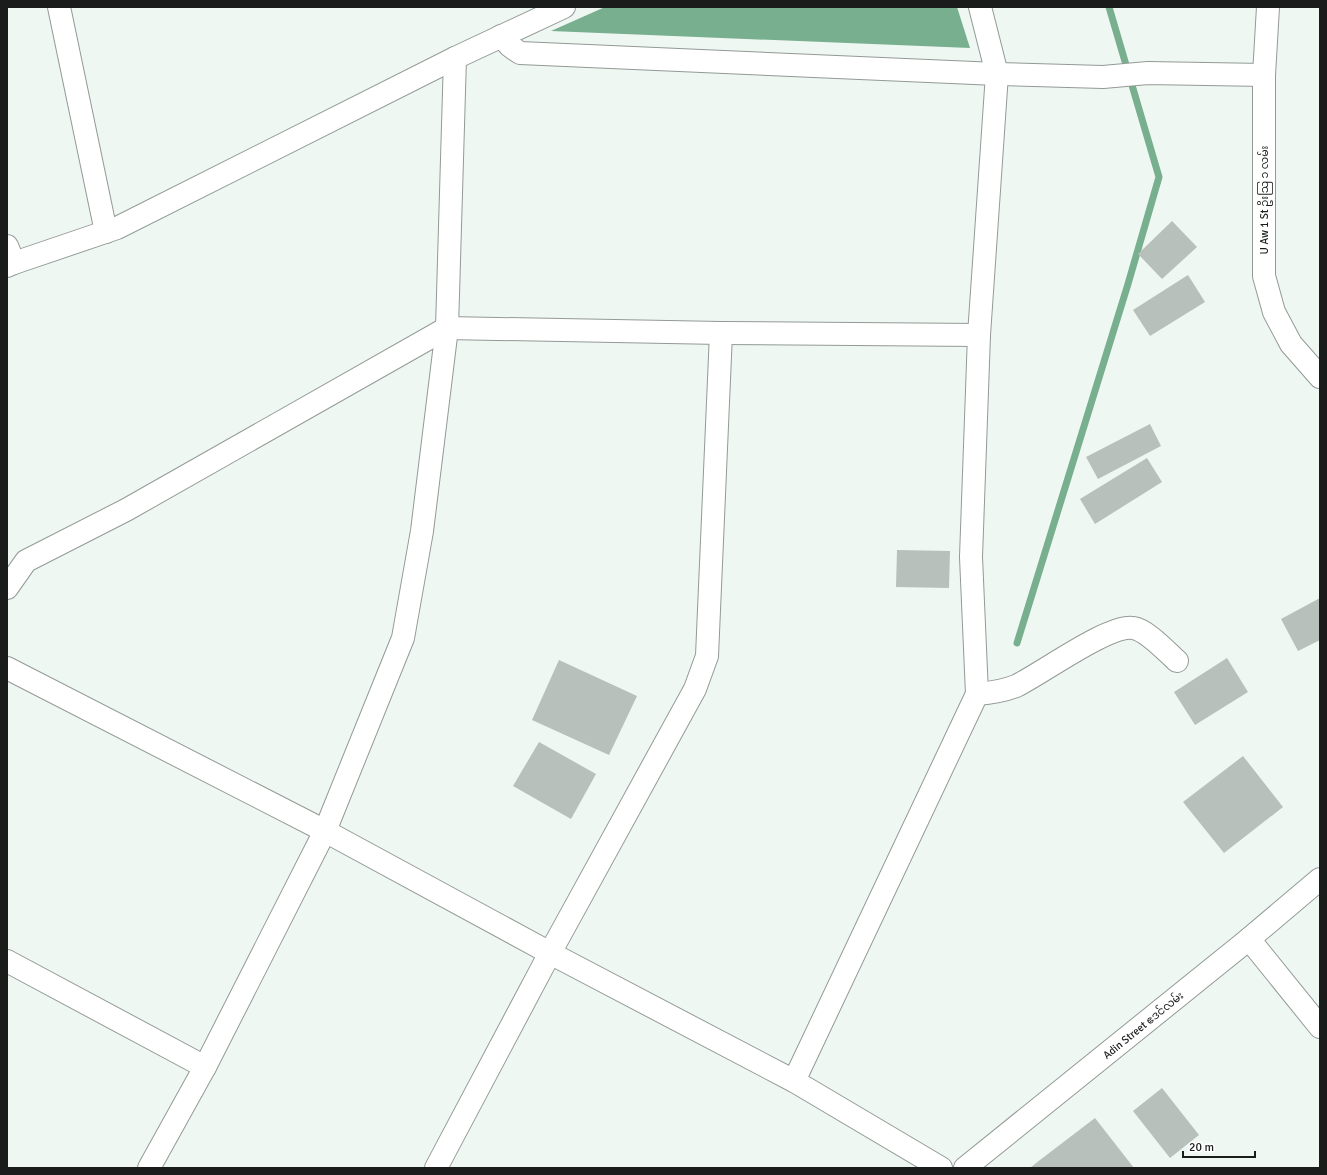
<svg xmlns="http://www.w3.org/2000/svg" width="1327" height="1175" font-family="Signika,'Noto Sans Myanmar',sans-serif">
  <rect width="100%" height="100%" fill="#eff7f2"/>
  <path fill="#78af8f" d="M605 7H957L970 48 551 31Z"/>
  <g fill="none" stroke-linecap="round" stroke-linejoin="round">
    <path stroke="#78af8f" stroke-width="7" d="M1017 643 1128 284 1159 177 1109 7"/>
  </g>
  <g fill="#b8c0bb">
    <path d="M1172 221 1197 247 1162 279 1138 254Z"/>
    <path d="M1188 275 1205 302 1150 336 1133 310Z"/>
    <path d="M1150 424 1161 446 1098 479 1086 457Z"/>
    <path d="M1147 458 1162 482 1095 524 1080 499Z"/>
    <path d="M897 550 950 551 949 588 896 587Z"/>
    <path d="M1320 598V640L1298 651 1281 619Z"/>
    <path d="M1227 658 1248 692 1195 725 1174 692Z"/>
    <path d="M559 660 637 696 609 755 532 720Z"/>
    <path d="M539 742 596 774 571 819 513 786Z"/>
    <path d="M1243 756 1283 807 1224 853 1183 802Z"/>
    <path d="M1162 1088 1199 1135 1170 1158 1133 1111Z"/>
    <path d="M1095 1118 1134 1168H1030L1040 1160Z"/>
  </g>
  <g fill="none" stroke-linecap="round" stroke-linejoin="round">
    <g stroke="#939a96" stroke-width="24">
      <g id="street">
        <path d="M59 7 106 232"/>
        <path d="M1268 7 1264 75V276L1274 312 1291 344 1320 377"/>
        <path d="M501 36 510 46 520 53 997 74 1103 77 1148 73 1264 75"/>
        <path d="M7 246 14 263"/>
        <path d="M7 266 14 263 117 228 455 58 564 7"/>
        <path d="M7 588 26 561 126 510 447 328 721 333 979 335"/>
        <path d="M7 668 325 831 550 953 794 1081 941 1168"/>
        <path d="M977 694C990 693 1004 691 1016 686 1041 674 1109 624 1133 628 1147 630 1166 651 1177 661"/>
        <path d="M1249 939 1320 1027"/>
        <path d="M7 961 205 1067"/>
        <path d="M794 1081 977 694 971 557 979 335 997 74 980 7"/>
        <path d="M149 1168 205 1067 325 831 403 638 422 531 447 328 455 58"/>
        <path d="M436 1168 550 953 695 689 707 656 721 333"/>
        <path d="M965 1168 1249 939 1320 879"/>
      </g>
    </g>
    <use href="#street" stroke="#fff" stroke-width="22"/>
  </g>
  <g text-anchor="middle" stroke-width="3.5" stroke-linejoin="round" paint-order="stroke">
    <g font-size="11" fill="#191c1a" stroke="#fff">
      <text transform="translate(1264 200) rotate(-90)" y="4">U Aw 1 St ဥိးသြ ၁ လမ်း</text>
      <text transform="translate(1143 1025) rotate(-39)" y="4">Adin Street ဧဒင်လမ်း</text>
    </g>
  </g>
  <rect width="1327" height="1175" fill="none" stroke="#191c1a" stroke-width="16"/>
  <path d="M1183 1151v6h72v-6" fill="none" stroke="#191c1a" stroke-width="2"/>
  <text x="1189" y="1151" font-size="12" fill="#191c1a" stroke="#ffffff" stroke-width="3" paint-order="stroke">20 m</text>
</svg>
